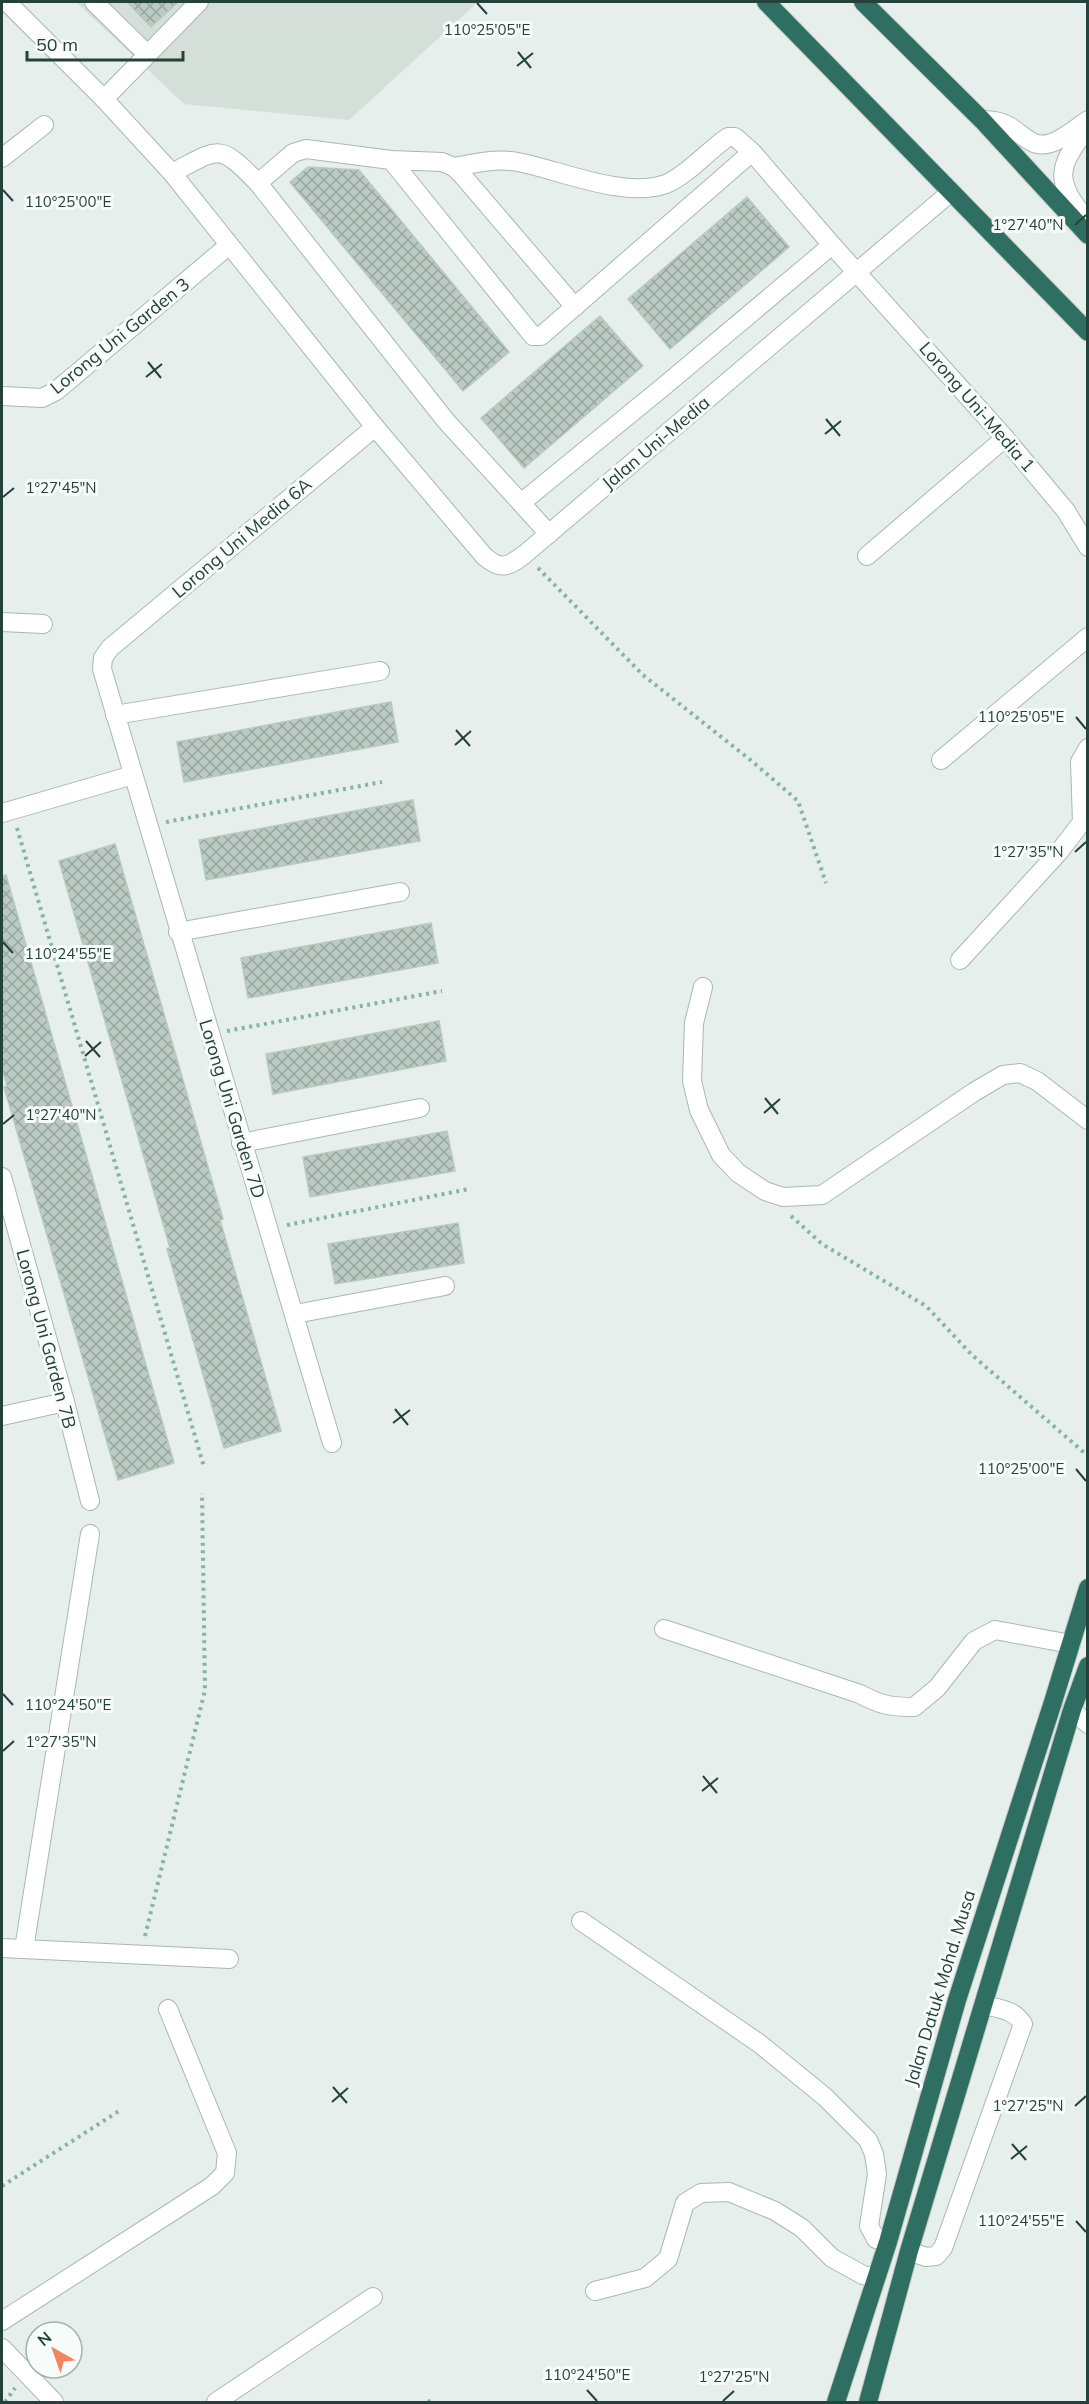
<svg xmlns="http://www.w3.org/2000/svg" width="1089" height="2404" font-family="Mulish,sans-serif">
  <defs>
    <pattern id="building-cross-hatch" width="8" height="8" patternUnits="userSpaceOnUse" patternTransform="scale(1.5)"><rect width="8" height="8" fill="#bbcac4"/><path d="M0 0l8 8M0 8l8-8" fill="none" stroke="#98a6a0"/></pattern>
  </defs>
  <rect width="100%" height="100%" fill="#e6efeb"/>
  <path fill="#d4dfda" d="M76 2H478L349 120 184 104Z"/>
  <g fill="url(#building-cross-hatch)" stroke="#b8c9c2" stroke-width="1.5">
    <path d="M127 2H178L151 27Z"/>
    <path d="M308 167 359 170 509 352 463 391 290 182Z"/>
    <path d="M747 197 789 247 670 349 628 299Z"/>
    <path d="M600 316 643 366 524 468 481 418Z"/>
    <path d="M391 702 398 742 184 782 177 742Z"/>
    <path d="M413 800 420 841 206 880 199 840Z"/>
    <path d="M115 844 223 1219 220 1220 281 1431 224 1448 167 1249 170 1248 59 861Z"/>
    <path d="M6 875 174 1463 118 1480 4 1087 7 1086 2 1068V876Z"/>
    <path d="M431 923 438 963 248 998 241 958Z"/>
    <path d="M439 1021 446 1061 273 1094 266 1054Z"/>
    <path d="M447 1131 455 1171 310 1197 303 1157Z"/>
    <path d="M458 1223 464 1263 335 1284 328 1244Z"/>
  </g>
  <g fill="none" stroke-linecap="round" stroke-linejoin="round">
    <g stroke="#a8b8b2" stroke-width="20">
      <g id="minor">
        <path d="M7 2 104 99 172 173 375 427 484 556C501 571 508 567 525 554L951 192"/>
        <path d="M94 2 147 54"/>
        <path d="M104 99 199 2"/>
        <path d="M982 120C992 120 1001 121 1009 126 1028 138 1035 153 1060 139 1070 134 1079 126 1088 120"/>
        <path d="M1088 128C1056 168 1054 181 1088 221"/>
        <path d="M2 158 44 125"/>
        <path d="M391 160 533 336H541L752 152 832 245"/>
        <path d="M454 167C475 163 497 158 518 162 560 170 624 199 666 184 685 177 710 149 728 137H735L752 152"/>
        <path d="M172 173C220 148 218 142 258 183L446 421 521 503"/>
        <path d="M258 183 293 153 306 149 391 160 442 162 454 167 462 175 575 307"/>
        <path d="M2 396 42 398 56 391 228 246"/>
        <path d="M549 534 521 503 663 387 832 245 1005 438 1066 511 1088 547"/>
        <path d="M867 556 1005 438"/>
        <path d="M2 622 43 624"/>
        <path d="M115 715 380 671"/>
        <path d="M941 760 1088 637"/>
        <path d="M2 813 133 775"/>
        <path d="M178 932 400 892"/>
        <path d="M960 960 1059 852 1082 822 1080 762 1088 748"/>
        <path d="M703 987 694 1023 692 1081 699 1110 721 1155 738 1173 765 1191 783 1197 822 1195 974 1092 1003 1075 1020 1073 1037 1081 1088 1120"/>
        <path d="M241 1143 420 1108"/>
        <path d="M2 1177 65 1402 90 1501"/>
        <path d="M295 1314 445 1286"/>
        <path d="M2 1416 65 1402"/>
        <path d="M332 1443 102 669 103 658 110 648 375 427"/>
        <path d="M664 1629 860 1694C880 1705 891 1707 914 1707L937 1688 974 1641 995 1630 1071 1644"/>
        <path d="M1072 1710 1088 1724"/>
        <path d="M581 1921 760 2044 825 2097 868 2140 874 2154 877 2174 869 2226 876 2239 888 2242"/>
        <path d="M2 1948 229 1959"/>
        <path d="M24 1949 90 1534"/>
        <path d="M909 2251 926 2257 936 2256 943 2248 1023 2024C1013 2009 1000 2009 983 2005"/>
        <path d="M595 2291 645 2278 668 2259 685 2203 701 2193 729 2192 775 2211 802 2228 832 2258 863 2275 875 2278"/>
        <path d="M2 2321 212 2186 225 2173 227 2153 168 2009"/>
        <path d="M2 2348 54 2402"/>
        <path d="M216 2402 373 2297"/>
      </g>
    </g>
    <g stroke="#c2cac8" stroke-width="20">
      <g id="highway">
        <path d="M766 2 1088 332"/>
        <path d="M863 2 982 120 1088 235"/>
        <path d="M836 2402 888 2242 957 2000 1053 1702 1088 1588"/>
        <path d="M868 2402 909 2251 1072 1710 1088 1666"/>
      </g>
    </g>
    <g stroke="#86b3a5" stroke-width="4" stroke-dasharray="3 4.5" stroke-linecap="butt">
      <path d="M538 568 643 675 753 762 798 801 826 883"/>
      <path d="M166 822 382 782"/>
      <path d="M17 828 204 1467"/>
      <path d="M227 1031 442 991"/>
      <path d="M791 1216 822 1244 926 1306 972 1355 1088 1456"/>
      <path d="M287 1225 469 1189"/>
      <path d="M145 1936 205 1690 202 1493"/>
      <path d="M2 2186 119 2111"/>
      <path d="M5 2402 15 2388"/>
      <path d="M428 2402 432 2400"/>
    </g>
    <use href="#minor" stroke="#fff" stroke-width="18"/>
    <use href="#highway" stroke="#2f6f62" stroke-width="18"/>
  </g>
  <path fill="none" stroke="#24423a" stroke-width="2" d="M477 3 487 14M518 52 531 68M517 66 533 53M3 190 13 201M1075 225 1086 215M148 362 161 378M146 377 162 364M826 419 840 436M825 434 841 421M3 497 14 488M1076 717 1086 729M456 730 470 746M455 745 471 731M1075 852 1086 842M3 942 13 953M86 1041 100 1057M85 1056 101 1042M765 1098 778 1114M764 1113 780 1099M3 1124 14 1115M395 1409 408 1425M393 1423 410 1410M1076 1469 1086 1481M3 1694 13 1705M3 1751 14 1741M703 1776 717 1793M702 1791 718 1778M333 2087 347 2103M332 2102 348 2088M1075 2106 1086 2096M1012 2144 1026 2160M1011 2159 1027 2146M1076 2221 1086 2232M587 2390 597 2401M723 2401 734 2391"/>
  <g text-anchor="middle" stroke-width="6" stroke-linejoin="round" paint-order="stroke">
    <g font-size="18" fill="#24423a" stroke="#f7fbf9">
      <text transform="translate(120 336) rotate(-39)" y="6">Lorong Uni Garden 3</text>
      <text transform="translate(977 407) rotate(49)" y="6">Lorong Uni-Media 1</text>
      <text transform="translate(656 443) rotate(-40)" y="6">Jalan Uni-Media</text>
      <text transform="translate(242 538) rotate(-40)" y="6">Lorong Uni Media 6A</text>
      <text transform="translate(232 1109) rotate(73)" y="6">Lorong Uni Garden 7D</text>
      <text transform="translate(46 1339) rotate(75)" y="6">Lorong Uni Garden 7B</text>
      <text transform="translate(940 1988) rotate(-73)" y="6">Jalan Datuk Mohd. Musa</text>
    </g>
  </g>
  <g font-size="15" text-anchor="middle" fill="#24423a" stroke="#f7fbf9" stroke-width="6" stroke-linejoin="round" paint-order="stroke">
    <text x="487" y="35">110°25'05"E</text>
    <text x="68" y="207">110°25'00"E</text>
    <text x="1028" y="230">1°27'40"N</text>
    <text x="61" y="493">1°27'45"N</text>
    <text x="1021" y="722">110°25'05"E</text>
    <text x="1028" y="857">1°27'35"N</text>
    <text x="68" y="959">110°24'55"E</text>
    <text x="61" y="1120">1°27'40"N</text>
    <text x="1021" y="1474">110°25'00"E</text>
    <text x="68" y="1710">110°24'50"E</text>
    <text x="61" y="1747">1°27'35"N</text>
    <text x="1028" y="2111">1°27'25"N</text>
    <text x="1021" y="2226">110°24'55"E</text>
    <text x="587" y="2380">110°24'50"E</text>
    <text x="734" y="2382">1°27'25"N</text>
  </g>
  <rect width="1089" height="2404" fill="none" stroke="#24423a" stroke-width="6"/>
  <g transform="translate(54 2350) rotate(320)"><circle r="28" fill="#f7fbf9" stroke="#a3b1ad" stroke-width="1.5"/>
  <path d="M0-4.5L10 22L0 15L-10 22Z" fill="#f4845f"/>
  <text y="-9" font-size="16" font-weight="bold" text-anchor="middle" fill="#24423a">N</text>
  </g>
  <path d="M27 51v9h156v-9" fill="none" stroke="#24423a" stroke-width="3"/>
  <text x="36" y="51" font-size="18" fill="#24423a" stroke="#f7fbf9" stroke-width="4.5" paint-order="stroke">50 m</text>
</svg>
